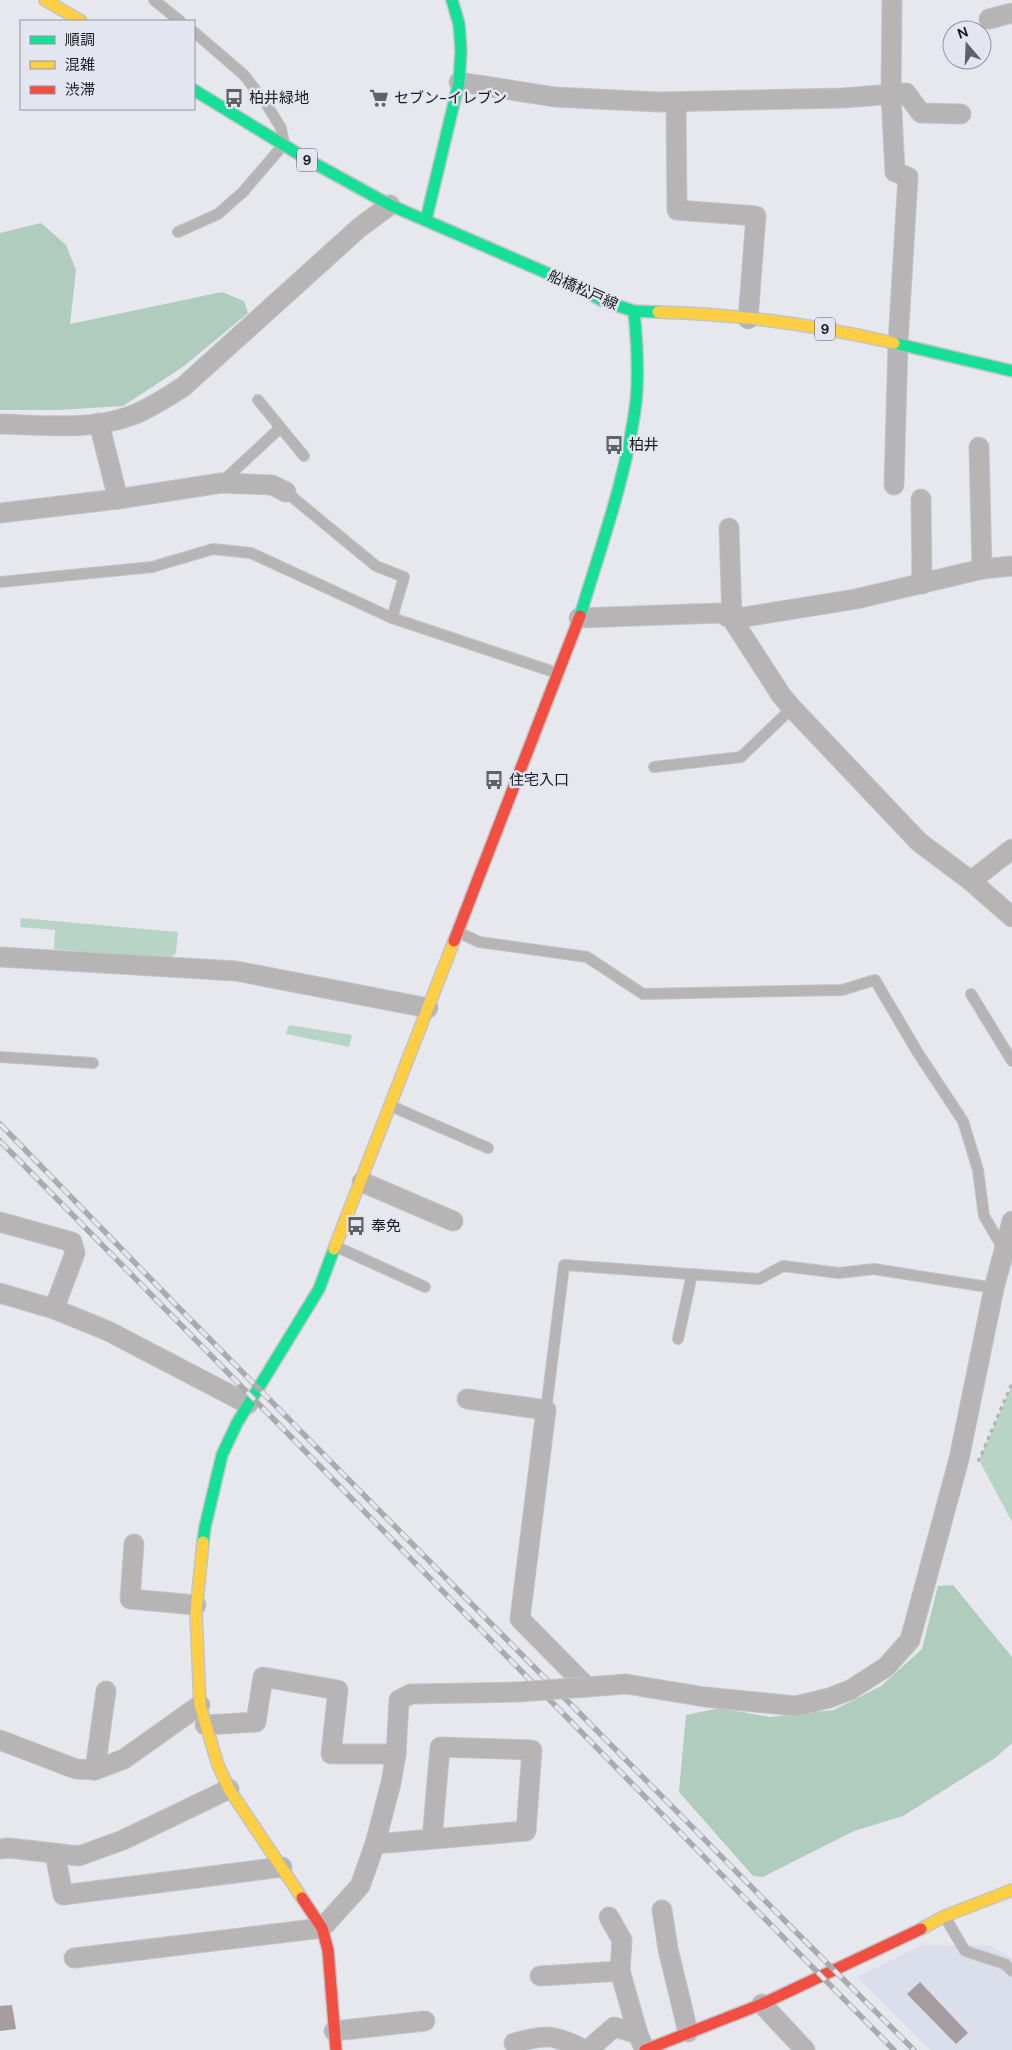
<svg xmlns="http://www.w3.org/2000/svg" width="1012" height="2050" font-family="'DM Sans','Noto Sans JP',sans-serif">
  <rect width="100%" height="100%" fill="#e6e8ee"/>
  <path fill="#dbdeeb" d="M922 1945 991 1946 1012 1958V2050H930L857 1977Z"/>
  <g fill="#b8d4c6">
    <path d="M21 918 178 932 176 953 168 960 54 949 55 930 20 927Z"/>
    <path d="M289 1025 352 1035 349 1047 286 1034Z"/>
    <path d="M1012 1385V1522L979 1460Z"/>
  </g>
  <g fill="#afccbe">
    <path d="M41 223 66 245 76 270 70 324 222 292 244 301 248 313 184 366 123 406 58 410H0V233Z"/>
    <path d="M953 1585 1012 1657V1743L995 1758 903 1816 854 1831 763 1877 753 1876 679 1792 686 1715 720 1708 770 1717 834 1710 881 1686 922 1649 938 1586Z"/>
  </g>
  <g fill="#a59c9f">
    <path d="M920 1982 968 2033 956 2044 907 1994Z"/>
    <path d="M12 2005 16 2029 0 2031V2006Z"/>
  </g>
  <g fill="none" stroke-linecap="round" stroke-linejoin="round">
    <g stroke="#c2c4c8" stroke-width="12">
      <g id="lane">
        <path d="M154 0 180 21"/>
        <path d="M178 232 218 214 243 192 284 144 281 128 267 105 244 75 194 32"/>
        <path d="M258 400 304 456"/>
        <path d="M222 482 280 428"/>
        <path d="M286 492 376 566 404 577 392 618"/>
        <path d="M0 582 152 567 213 549 251 553 392 618 557 673"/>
        <path d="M654 767 741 757 792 708"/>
        <path d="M458 932 479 942 587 957 643 994 842 990 875 980 918 1053 963 1121 978 1170 984 1216 1004 1250"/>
        <path d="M971 994 1012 1061"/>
        <path d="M0 1057 93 1063"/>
        <path d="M391 1106 488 1148"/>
        <path d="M337 1247 425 1287"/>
        <path d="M678 1339 692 1274"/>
        <path d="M546 1410 564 1265 759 1279 783 1266 839 1273 874 1269 994 1288"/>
        <path d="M945 1917 965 1951 1005 1964 1012 1971"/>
      </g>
    </g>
    <g stroke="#c2c4c8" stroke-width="21">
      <g id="street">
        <path d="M892 0 891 94 895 172 908 177 898 343 894 485"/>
        <path d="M989 19 1012 13"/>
        <path d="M459 82 555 97 658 102 843 98 906 93 921 113 961 114"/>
        <path d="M676 102 677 210 756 216 748 319"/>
        <path d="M99 423 118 499"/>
        <path d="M0 424C43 425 92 431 133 415 151 408 167 397 183 387L359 228 390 205"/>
        <path d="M979 447 982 569"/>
        <path d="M921 499 922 584"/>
        <path d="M0 513 118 499 221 483 272 485 286 492"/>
        <path d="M729 528 732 619 856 599 982 569 1012 566"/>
        <path d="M579 618 720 613 732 619 781 695 792 708 919 842 971 881 1012 917"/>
        <path d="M971 881 1012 849"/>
        <path d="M0 957 236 971 428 1008"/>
        <path d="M362 1182 453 1221"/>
        <path d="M0 1222 72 1242 75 1253 54 1309"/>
        <path d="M0 1293 54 1309 108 1331 248 1404"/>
        <path d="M467 1399 546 1410 520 1619 587 1687 626 1684 705 1697 796 1706 829 1698 850 1690 886 1667 910 1640 959 1459 994 1288 1012 1221"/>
        <path d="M134 1544 130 1599 196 1605"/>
        <path d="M205 1725 256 1722 263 1677 338 1690 331 1754H396"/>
        <path d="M0 1740 76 1769 95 1770 124 1759 200 1705"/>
        <path d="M95 1770 106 1691"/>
        <path d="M375 1844 526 1831 532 1750 440 1747 432 1839"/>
        <path d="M0 1849 9 1848 79 1856 123 1840 229 1789"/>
        <path d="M55 1854 63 1895 282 1867"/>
        <path d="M662 1910 668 1949 688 2032"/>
        <path d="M609 1917 622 1940 620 1971"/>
        <path d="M74 1958 322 1928 360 1886 375 1844 391 1783 396 1754 399 1700 411 1694 518 1692"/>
        <path d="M540 1976 620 1971 638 2034 645 2050"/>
        <path d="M762 2004 805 2050"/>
        <path d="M334 2031 425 2021"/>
        <path d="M514 2043C548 2033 554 2035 585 2050"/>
        <path d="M588 2050 614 2027 638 2034"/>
      </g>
    </g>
    <g stroke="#c2c4c8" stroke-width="14">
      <g id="fast">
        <path d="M194 90 310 161 390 205 570 283 603 301 634 311 658 312"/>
        <path d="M426 220 459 82 461 50 459 24 452 0"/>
        <path d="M894 343 1012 371"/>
        <path d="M580 616C601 546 627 475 636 402 639 372 637 341 634 311"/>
        <path d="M203 1542 205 1527 222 1455 237 1423 319 1289 334 1249"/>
      </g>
    </g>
    <g stroke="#c2c4c8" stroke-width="14">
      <g id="slow">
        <path d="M45 0 81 21"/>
        <path d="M658 312C737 314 817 325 894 343"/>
        <path d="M334 1249 454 941"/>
        <path d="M203 1542 196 1612 200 1705 218 1765 229 1789 302 1898"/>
        <path d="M921 1929 945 1916 1012 1890"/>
      </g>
    </g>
    <g stroke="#c2c4c8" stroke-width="14">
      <g id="jam">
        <path d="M454 941 580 616"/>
        <path d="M302 1898 322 1928 328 1950 336 2050"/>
        <path d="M645 2050 762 2004 921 1929"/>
      </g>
    </g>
    <path stroke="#b0b1b2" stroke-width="3" stroke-dasharray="4 4" stroke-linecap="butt" d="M977 1460H979L1012 1383"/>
    <use href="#lane" stroke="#b6b4b5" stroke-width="10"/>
    <use href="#street" stroke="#b6b4b5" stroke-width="19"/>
    <use href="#fast" stroke="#16e098" stroke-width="11"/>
    <use href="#slow" stroke="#ffcf43" stroke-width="11"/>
    <use href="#jam" stroke="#f24e42" stroke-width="11"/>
    <g stroke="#aaabad" stroke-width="5.5">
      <g id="rail">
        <path d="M0 1124 178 1307 797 1933 914 2050"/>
        <path d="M0 1141 894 2050"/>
      </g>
    </g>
    <use href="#rail" stroke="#e3e6f1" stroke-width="4" stroke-dasharray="11" stroke-linecap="butt"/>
    <g stroke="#c2c4c8" stroke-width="21" stroke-linecap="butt">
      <path id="street-bridge" d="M518 1692 587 1687"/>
    </g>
    <use href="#street-bridge" stroke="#b6b4b5" stroke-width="19"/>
  </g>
  <defs>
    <g id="bus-bare" transform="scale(1.5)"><path d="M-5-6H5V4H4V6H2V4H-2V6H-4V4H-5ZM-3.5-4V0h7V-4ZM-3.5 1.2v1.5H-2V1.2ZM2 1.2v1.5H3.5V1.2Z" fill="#616266" stroke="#e3e6f1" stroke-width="2.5" paint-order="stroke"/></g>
    <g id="supermarket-bare" transform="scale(1.5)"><path d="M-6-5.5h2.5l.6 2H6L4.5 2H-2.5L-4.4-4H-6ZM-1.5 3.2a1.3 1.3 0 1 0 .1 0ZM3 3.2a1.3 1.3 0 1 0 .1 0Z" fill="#616266" stroke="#e3e6f1" stroke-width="2.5" paint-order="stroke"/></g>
  </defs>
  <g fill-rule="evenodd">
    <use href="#bus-bare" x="234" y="98"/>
    <use href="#supermarket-bare" x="379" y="98"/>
    <use href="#bus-bare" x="614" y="445"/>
    <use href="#bus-bare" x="494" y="780"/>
    <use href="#bus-bare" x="356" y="1226"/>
  </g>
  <g text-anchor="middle" stroke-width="5" stroke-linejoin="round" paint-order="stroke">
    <g fill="#e3e6f1" stroke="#56575d" stroke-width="1">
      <rect x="297" y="148.5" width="20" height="23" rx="4"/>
      <rect x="815" y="317.5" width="20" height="23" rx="4"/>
    </g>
    <g font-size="14" font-weight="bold" fill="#191a1d">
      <text x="307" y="165">9</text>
      <text x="825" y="334">9</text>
    </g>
    <g font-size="15" fill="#191a1d" stroke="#e3e6f1" text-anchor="start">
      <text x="249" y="103">柏井緑地</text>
      <text x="394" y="103">セブン-イレブン</text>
      <text x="629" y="450">柏井</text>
      <text x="509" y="785">住宅入口</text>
      <text x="371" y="1231">奉免</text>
    </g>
    <g font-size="15" fill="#191a1d" stroke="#e3e6f1">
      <text transform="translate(583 290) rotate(24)" y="5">船橋松戸線</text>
    </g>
  </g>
  <rect x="20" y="20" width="175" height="90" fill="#e3e6f1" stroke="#92949c"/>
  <rect x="30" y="36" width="25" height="8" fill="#16e098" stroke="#92949c"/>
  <text x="65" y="45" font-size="15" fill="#191a1d">順調</text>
  <rect x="30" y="61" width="25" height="8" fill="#ffcf43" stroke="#92949c"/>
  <text x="65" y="70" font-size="15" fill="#191a1d">混雑</text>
  <rect x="30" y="86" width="25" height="8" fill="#f24e42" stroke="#92949c"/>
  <text x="65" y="95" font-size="15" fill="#191a1d">渋滞</text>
  <g transform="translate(967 45) rotate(341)"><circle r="24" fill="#e3e6f1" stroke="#92949c"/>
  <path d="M0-4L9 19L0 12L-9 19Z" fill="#616266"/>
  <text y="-8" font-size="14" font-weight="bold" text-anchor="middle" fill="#191a1d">N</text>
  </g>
</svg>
